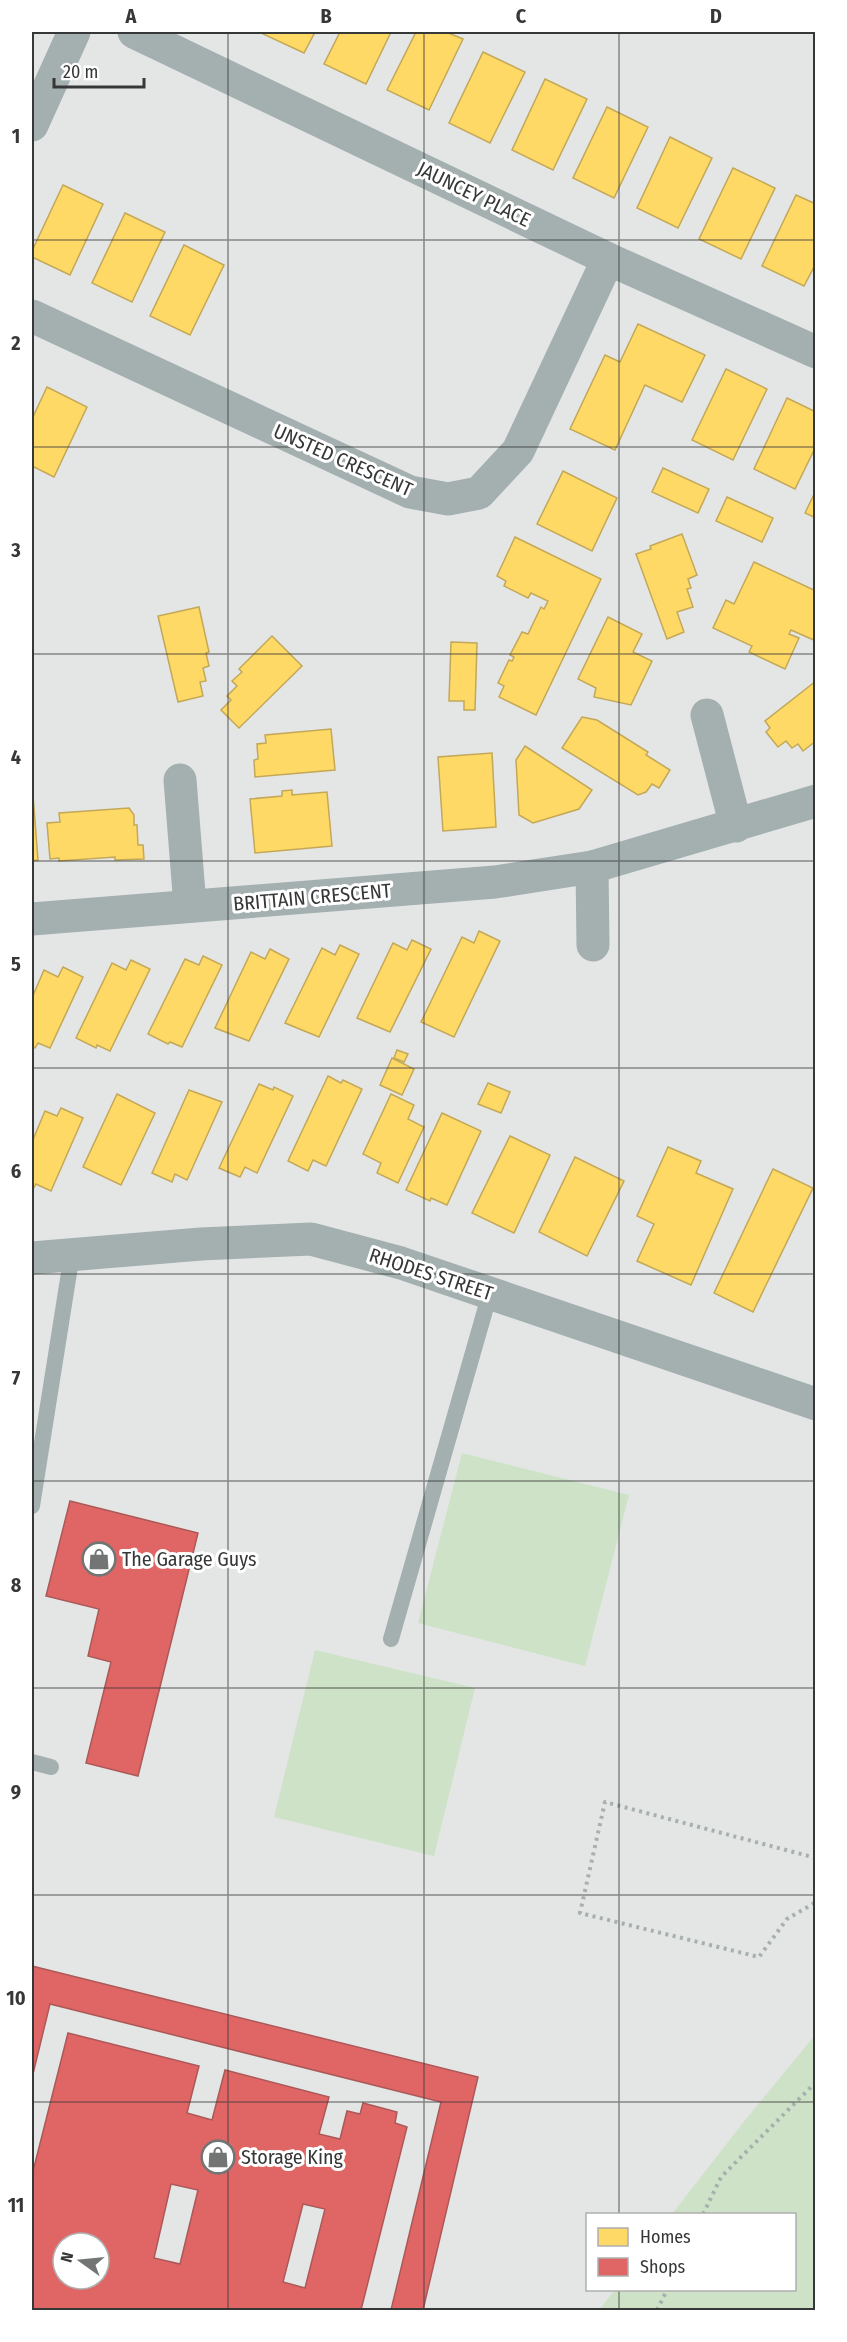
<svg xmlns="http://www.w3.org/2000/svg" width="847" height="2342" font-family="'Fira Sans Condensed',sans-serif">
  <rect width="100%" height="100%" fill="#e4e6e6"/>
  <g fill="#cde2c6">
    <path d="M462 1453 629 1495 585 1666 418 1623Z"/>
    <path d="M315 1650 475 1688 434 1856 274 1817Z"/>
    <path d="M815 2035V2310H599L615 2290H794V2214H672L742 2124Z"/>
  </g>
  <g fill="#ffd966" stroke="#c3a858" stroke-width="1.5">
    <path d="M264 32H315L304 53 263 34Z"/>
    <path d="M340 32H391L366 84 324 64Z"/>
    <path d="M416 32H446L463 39 429 110 387 90Z"/>
    <path d="M483 52 525 72 490 143 449 123Z"/>
    <path d="M545 79 587 99 553 170 512 150Z"/>
    <path d="M607 107 648 127 614 198 573 178Z"/>
    <path d="M670 137 712 158 678 228 637 208Z"/>
    <path d="M733 168 775 188 741 259 699 239Z"/>
    <path d="M63 185 103 204 70 275 32 257V251Z"/>
    <path d="M796 195 816 204V263L804 286 762 266Z"/>
    <path d="M125 213 165 232 132 302 92 283Z"/>
    <path d="M184 245 224 265 190 335 150 316Z"/>
    <path d="M638 324 705 355 682 402 645 385 615 450 570 429 605 355 620 362Z"/>
    <path d="M726 369 767 389 733 460 692 440Z"/>
    <path d="M47 387 87 407 54 477 32 466V419Z"/>
    <path d="M787 398 816 412V446L795 489 754 469Z"/>
    <path d="M663 468 709 489 698 513 652 492Z"/>
    <path d="M563 471 617 498 592 551 537 524Z"/>
    <path d="M816 490V518L805 513Z"/>
    <path d="M727 497 773 518 762 542 716 521Z"/>
    <path d="M682 534 697 575 688 579 691 588 687 589 693 607 677 612 684 632 667 639 636 554 651 549 650 546Z"/>
    <path d="M515 537 601 579 536 715 499 697 504 686 498 683 509 660 512 661 514 657 510 655 522 632 528 634 541 607 544 609 548 601 531 593 528 598 504 586 506 581 497 576Z"/>
    <path d="M754 562 816 591V641L791 630 789 634 799 638 785 669 749 652 752 646 713 628 726 600 734 604Z"/>
    <path d="M199 607 209 652 206 653 209 666 203 668 206 681 200 682 203 696 178 702 158 616Z"/>
    <path d="M608 617 642 634 633 652 652 661 631 705 594 697 596 688 578 679Z"/>
    <path d="M272 636 302 666 239 728 221 710 231 700 227 696 237 686 232 681 242 672 239 669Z"/>
    <path d="M451 642 477 643 475 710H464V701H449Z"/>
    <path d="M816 681V741L803 751 798 744 792 748 786 741 778 747 766 732 770 728 765 721Z"/>
    <path d="M582 717 597 720 648 752 646 755 670 770 659 788 652 784 646 792 638 795 562 748Z"/>
    <path d="M331 729 335 770 255 777 254 760 258 759 257 744 266 743 265 735Z"/>
    <path d="M525 746 592 790 579 809 533 823 519 815 516 760Z"/>
    <path d="M492 753 496 827 443 831 438 757Z"/>
    <path d="M32 782 38 860 32 861Z"/>
    <path d="M292 790V795L327 792 332 846 255 853 250 799 282 796V791Z"/>
    <path d="M129 808 134 815V825H137L138 845H143L144 859 115 860V857L59 861V858L50 859 47 823 60 822 59 813Z"/>
    <path d="M479 931 500 941 454 1037 421 1022 462 937 474 943Z"/>
    <path d="M412 940 431 949 390 1032 357 1018 393 943 407 950Z"/>
    <path d="M340 945 359 954 319 1037 285 1023 322 948 335 955Z"/>
    <path d="M270 949 289 959 249 1041 215 1028 251 952 265 959Z"/>
    <path d="M203 956 222 965 182 1047 170 1042 168 1044 148 1034 185 959 199 965Z"/>
    <path d="M131 960 150 969 110 1051 97 1045 96 1048 76 1038 112 963 126 970Z"/>
    <path d="M63 967 83 977 50 1048 38 1043 35 1048 32 1046V998L44 970 58 977Z"/>
    <path d="M397 1050 408 1054 404 1062 394 1058Z"/>
    <path d="M392 1058 414 1069 402 1095 380 1085Z"/>
    <path d="M328 1076 341 1083 343 1080 362 1089 326 1166 313 1160 308 1171 288 1161Z"/>
    <path d="M488 1083 510 1092 501 1113 478 1104Z"/>
    <path d="M259 1084 273 1090 274 1087 293 1096 257 1173 245 1167 240 1177 219 1168Z"/>
    <path d="M189 1090 222 1102 187 1180 175 1174 172 1182 152 1173Z"/>
    <path d="M117 1094 155 1113 121 1185 83 1167Z"/>
    <path d="M391 1094 414 1105 408 1119 424 1127 398 1183 377 1173 381 1163 363 1154Z"/>
    <path d="M61 1108 83 1118 51 1191 36 1184 32 1191V1142L45 1111 57 1116Z"/>
    <path d="M442 1113 481 1131 447 1205 431 1198 430 1201 406 1190Z"/>
    <path d="M510 1136 550 1155 514 1233 472 1213Z"/>
    <path d="M668 1147 701 1161 696 1173 733 1189 691 1285 637 1261 654 1224 637 1216Z"/>
    <path d="M575 1157 624 1181 587 1256 539 1232Z"/>
    <path d="M773 1169 813 1188 753 1312 714 1293Z"/>
  </g>
  <g fill="#e06666" stroke="#ad5858" stroke-width="1.5" fill-rule="evenodd">
    <path d="M70 1501 198 1533 138 1776 86 1763 111 1662 88 1656 99 1609 46 1596Z"/>
    <path d="M32 1966 478 2077 423 2310H391L441 2102 50 2004 32 2078Z"/>
    <path d="M68 2033 199 2066 187 2113 212 2120 225 2070 329 2097 319 2134 340 2139 347 2111 360 2114 363 2103 397 2112 395 2123 407 2127 361 2310H32V2175ZM171 2184 198 2190 180 2264 154 2258ZM303 2204 325 2209 305 2288 283 2282ZM63 2243H99V2279H63Z"/>
  </g>
  <g fill="none" stroke-linecap="round" stroke-linejoin="round">
    <g stroke="#a7afaf" stroke-width="4" stroke-dasharray="3 4.5" stroke-linecap="butt">
      <path d="M816 1858 605 1802 580 1913 759 1957 787 1919 816 1902"/>
      <path d="M703 2214 721 2177 816 2082"/>
      <path d="M657 2310 667 2290"/>
    </g>
    <g stroke="#a4afb0" stroke-width="16">
      <path d="M32 1506 72 1254"/>
      <path d="M391 1639 490 1293"/>
      <path d="M32 1762 51 1767"/>
    </g>
    <g stroke="#a4afb0" stroke-width="33">
      <path d="M134 32 608 259 816 352"/>
      <path d="M32 125 74 32"/>
      <path d="M32 316 410 492 448 499 479 493 518 451 608 259"/>
      <path d="M707 715 736 826"/>
      <path d="M180 780 190 906"/>
      <path d="M592 867 593 945"/>
      <path d="M32 919 495 882 592 867 816 801"/>
      <path d="M32 1258 201 1244 311 1239 401 1263 816 1404"/>
    </g>
  </g>
  <path fill="none" stroke="#363737" stroke-width="1.5" stroke-opacity="0.55" d="M228 32V2310M424 32V2310M619 32V2214M32 240H816M32 447H816M32 654H816M32 861H816M32 1068H816M32 1274H816M32 1481H816M32 1688H816M32 1895H816M32 2102H816M619 2290V2310"/>
  <defs>
    <g id="shop-ring" transform="scale(1.725)"><circle r="9.5" fill="#fff" stroke="#737474" stroke-width="1.5"/><path d="M-5-2.5h2.3a2.7 3.5 0 0 1 5.4 0H5L5.5 6h-11ZM-1.5-2.5h3a1.5 2.3 0 0 0-3 0Z" fill="#737474"/></g>
  </defs>
  <g fill-rule="evenodd">
    <use href="#shop-ring" x="99" y="1559"/>
    <use href="#shop-ring" x="218" y="2157"/>
  </g>
  <g text-anchor="middle" stroke-width="6" stroke-linejoin="round" paint-order="stroke">
    <g font-size="20" fill="#363737" stroke="#fff">
      <text transform="translate(474 194) rotate(26)" y="7">JAUNCEY PLACE</text>
      <text transform="translate(343 460) rotate(24)" y="7">UNSTED CRESCENT</text>
      <text transform="translate(312 897) rotate(-5)" y="7">BRITTAIN CRESCENT</text>
      <text transform="translate(431 1274) rotate(18)" y="7">RHODES STREET</text>
    </g>
    <g font-size="20" fill="#363737" stroke="#fff" text-anchor="start">
      <text x="122" y="1566">The Garage Guys</text>
      <text x="241" y="2164">Storage King</text>
    </g>
  </g>
  <rect width="847" height="2342" fill="none" stroke="#ffffff" stroke-width="66"/>
  <rect x="586" y="2213" width="210" height="78" fill="#ffffff" stroke="#afafaf" stroke-width="1.5"/>
  <rect x="598" y="2228" width="30" height="18" fill="#ffd966" stroke="#afafaf" stroke-width="1.5"/>
  <text x="640" y="2243" font-size="18" fill="#363737">Homes</text>
  <rect x="598" y="2258" width="30" height="18" fill="#e06666" stroke="#afafaf" stroke-width="1.5"/>
  <text x="640" y="2273" font-size="18" fill="#363737">Shops</text>
  <g transform="translate(81 2261) rotate(285)"><circle r="28" fill="#ffffff" stroke="#afafaf" stroke-width="1.5"/>
  <path d="M0-4.5L10 22L0 15L-10 22Z" fill="#737474"/>
  <text y="-9" font-size="16" font-weight="bold" text-anchor="middle" fill="#363737">N</text>
  </g>
  <path d="M54 78v9h90v-9" fill="none" stroke="#363737" stroke-width="3"/>
  <text x="63" y="78" font-size="18" fill="#363737" stroke="#ffffff" stroke-width="4.5" paint-order="stroke">20 m</text>
  <rect x="33" y="33" width="781" height="2276" fill="none" stroke="#363737" stroke-width="2"/>
  <g font-size="20" text-anchor="middle" font-weight="bold" fill="#363737">
    <text x="131" y="23">A</text>
    <text x="326" y="23">B</text>
    <text x="521" y="23">C</text>
    <text x="716" y="23">D</text>
    <text x="16" y="143">1</text>
    <text x="16" y="350">2</text>
    <text x="16" y="557">3</text>
    <text x="16" y="764">4</text>
    <text x="16" y="971">5</text>
    <text x="16" y="1178">6</text>
    <text x="16" y="1385">7</text>
    <text x="16" y="1592">8</text>
    <text x="16" y="1799">9</text>
    <text x="16" y="2005">10</text>
    <text x="16" y="2212">11</text>
  </g>
</svg>
